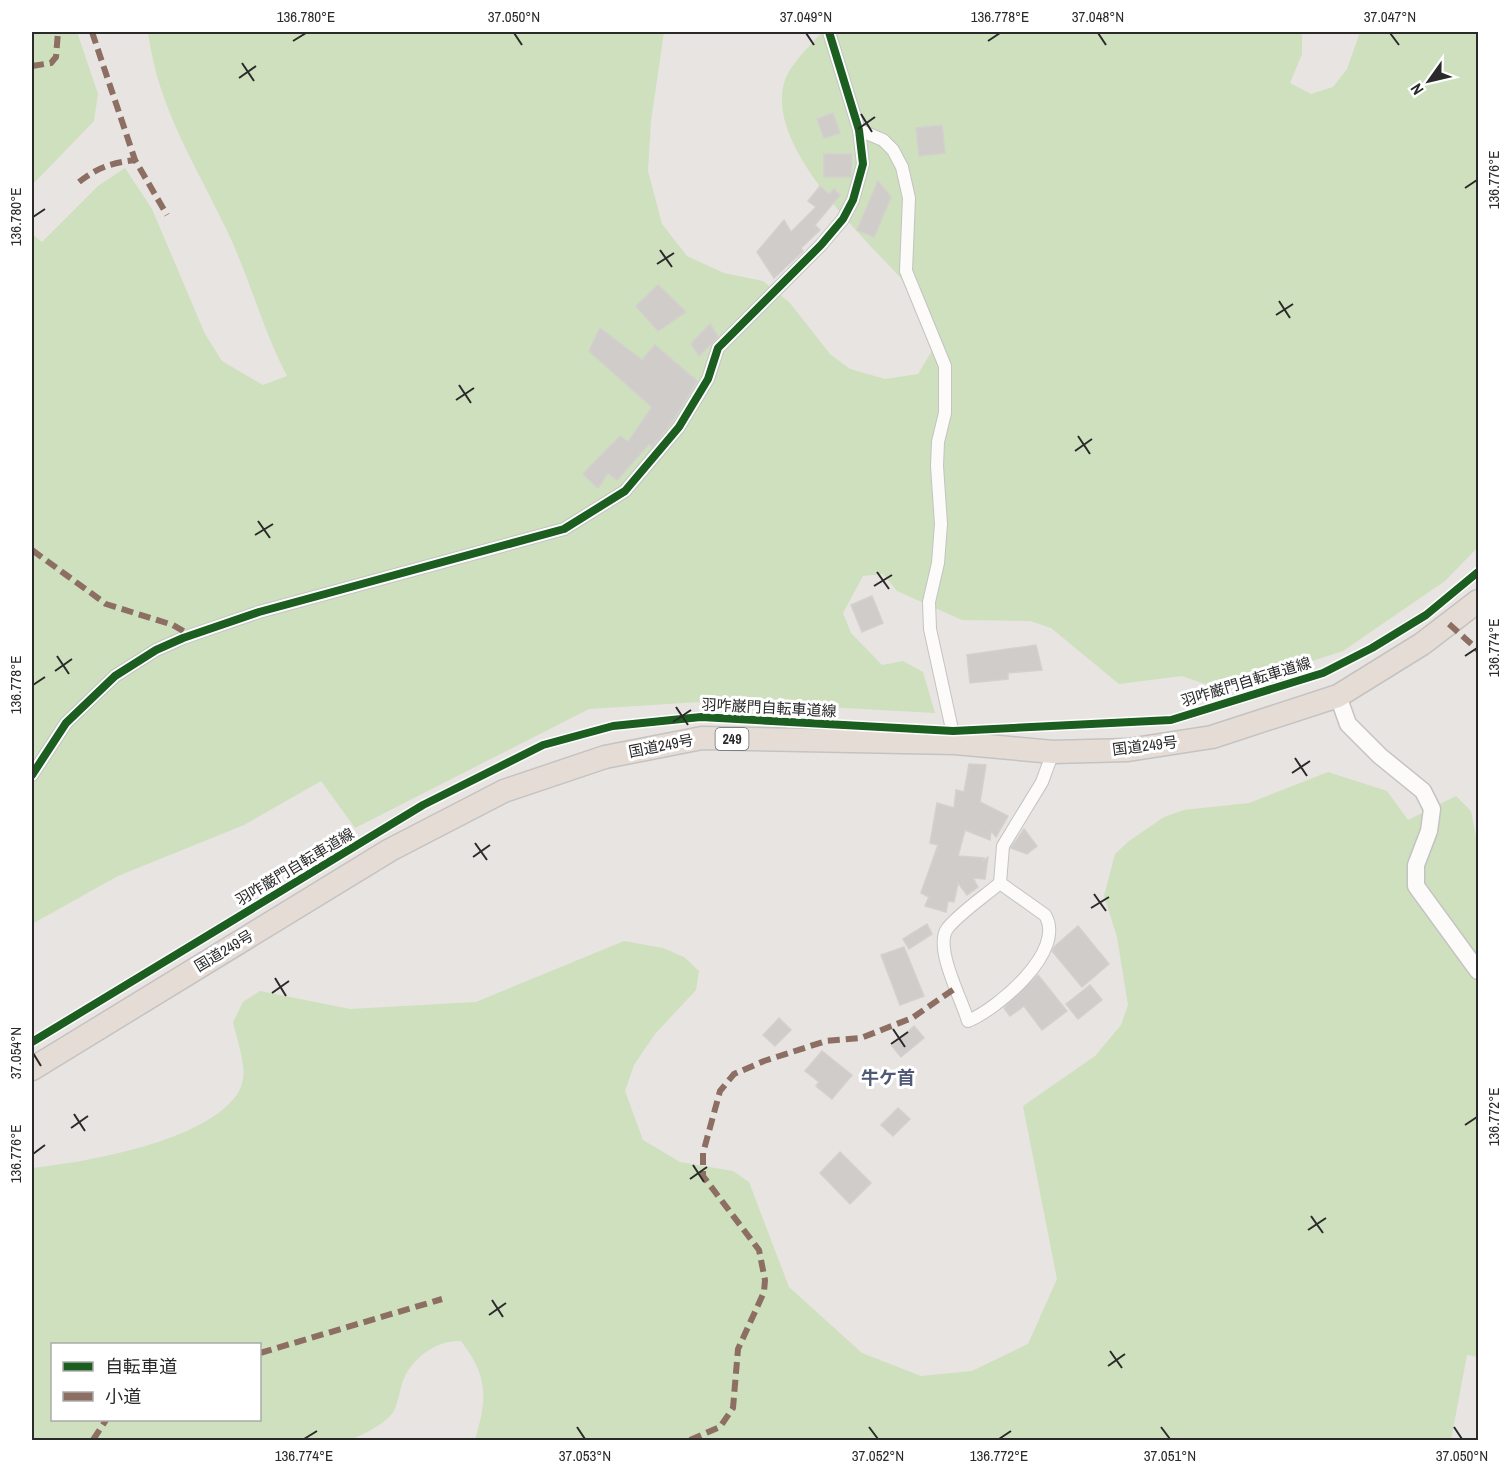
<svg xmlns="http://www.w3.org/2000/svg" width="1510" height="1472" font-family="'Archivo Narrow','Noto Sans JP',sans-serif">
  <rect width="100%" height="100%" fill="#e8e4e1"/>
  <g fill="#cee0bd" fill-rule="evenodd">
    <path d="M32 32H77L98 94 94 121 34 183 32 192Z"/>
    <path d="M148 32H664L651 121 648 171 662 224 687 256 724 273 763 281 790 303 830 354 850 369 885 379 918 374 939 339C933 326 928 309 919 298 878 250 765 152 784 83 789 65 810 46 822 32H1302V54L1290 83 1311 94 1333 87 1347 69 1360 32H1478V547L1445 581 1343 651 1222 690 1182 676 1119 684 1051 628 1030 621 962 620 897 591 883 574 863 576 843 613 851 633 882 665 903 661 923 672 935 713 715 701 589 709 355 828 321 781 244 825 118 876 32 924V234L42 242 98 186 125 168 152 209 205 334 222 361 263 385 287 376C264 332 251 283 230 237 198 168 158 110 148 32Z"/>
    <path d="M1328 772 1387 791 1408 820 1456 796 1471 811 1478 847V1357L1467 1355 1451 1440H475C487 1398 489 1378 461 1341 438 1340 416 1355 405 1376 399 1388 399 1407 390 1416 379 1427 363 1435 349 1440H32V1168C86 1162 206 1142 238 1093 251 1072 237 1043 233 1022L243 1002 260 991 350 1009 476 1002 624 941 663 948 684 957 699 971 696 990 655 1034 634 1065 625 1091 643 1140 680 1162 733 1171 749 1182 789 1287 862 1353 921 1376 972 1371 1028 1344 1057 1279 1023 1106 1095 1056 1121 1025 1128 1005 1117 937 1104 896 1115 854 1129 841 1164 817 1184 810 1249 803ZM52 1344H260V1420H52Z"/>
  </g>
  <g fill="#cfccca" stroke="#d3d0cd" stroke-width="1.5">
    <path d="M833 113 840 133 824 138 817 119Z"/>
    <path d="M942 125 945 153 919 156 916 128Z"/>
    <path d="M824 154H852L851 177H824Z"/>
    <path d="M878 181 891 197 874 237 857 230Z"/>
    <path d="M820 186 829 194 834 189 840 195 815 225 820 230 801 248 803 251 774 278 757 252 784 220 791 232 816 207 808 201Z"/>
    <path d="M658 285 686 312 658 331 636 306Z"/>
    <path d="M710 324 718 337 699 356 691 344Z"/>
    <path d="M600 328 642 360 655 345 697 381 672 422 652 447 649 444 617 480 608 473 598 488 583 474 620 436 628 442 652 407 589 351Z"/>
    <path d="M872 596 883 623 862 632 851 605Z"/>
    <path d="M1036 645 1042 670 1008 673V679L970 683 967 655Z"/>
    <path d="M969 764 986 765 980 802 1008 816 996 837 991 831 990 840 965 830 958 856 984 858 982 862 988 857 985 879 973 878 978 887 967 895 958 883 954 902 948 901 946 912 925 906 929 897 921 893 938 845 930 843 937 803 954 808 956 790 964 792Z"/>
    <path d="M1024 829 1037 846 1027 854 1011 848Z"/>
    <path d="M927 924 932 934 909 949 903 939Z"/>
    <path d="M1078 926 1109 964 1082 987 1052 951 1055 946Z"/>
    <path d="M904 947 924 996 900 1005 881 955Z"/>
    <path d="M1038 975 1067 1011 1042 1030 1024 1006 1010 1016 1004 1008Z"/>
    <path d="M1090 985 1102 1000 1078 1019 1066 1004Z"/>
    <path d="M779 1018 791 1030 775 1046 763 1035Z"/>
    <path d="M914 1026 924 1038 901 1057 892 1046Z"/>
    <path d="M822 1051 852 1075 832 1099 816 1086 819 1082 805 1071Z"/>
    <path d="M898 1108 910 1119 893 1136 881 1125Z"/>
    <path d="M840 1152 871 1183 850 1204 820 1173Z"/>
  </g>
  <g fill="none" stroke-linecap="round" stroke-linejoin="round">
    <g stroke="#c4c3c3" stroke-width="14">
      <g id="street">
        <path d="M859 130 883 140 893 150 902 167 909 198 906 271 945 366V413L938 442 937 466 941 524 938 563 929 602 930 629 955 743"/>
        <path d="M32 775 66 723 115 676 156 650 183 638 259 612 564 529 625 491 679 427 708 379 718 348 821 245 843 219 853 200 863 164 859 130 829 32"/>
        <path d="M1000 883 1045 915C1067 951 997 1009 968 1021 962 1000 934 948 947 929 957 915 986 895 1000 883L1003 846 1042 782 1053 752"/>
      </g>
    </g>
    <g stroke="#c4c3c3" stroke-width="19">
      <path id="secondary" d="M1338 696 1348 724 1380 756 1423 791 1432 809 1429 831 1416 865V886L1478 971"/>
    </g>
    <g stroke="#c4c3c2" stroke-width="25">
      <path id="highway" d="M32 1069 390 850 504 791 605 757 702 738 955 743 1053 752 1128 750 1212 737 1338 696 1422 644 1478 601"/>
    </g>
    <use href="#street" stroke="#fcfbfa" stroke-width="12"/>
    <use href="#secondary" stroke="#fcfbfa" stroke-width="16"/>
    <use href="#highway" stroke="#e6dcd6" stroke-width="22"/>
    <g stroke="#8d6e63" stroke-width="6" stroke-dasharray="12 6" stroke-linecap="butt">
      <path d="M92 32 135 160 167 215"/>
      <path d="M32 66 51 63 56 57 58 32"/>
      <path d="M79 182C98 167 112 163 135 160"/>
      <path d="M32 550 106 604 173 625 190 635"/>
      <path d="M1449 624 1478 650"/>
      <path d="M260 1353 442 1299"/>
      <path d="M93 1440 106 1420"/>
      <path d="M690 1440 720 1427 733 1408 738 1349 764 1292 765 1280 759 1250 703 1176V1153L720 1091 734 1074 764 1061 826 1041 861 1038 912 1018 957 987"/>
    </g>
    <g stroke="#fff" stroke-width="11">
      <g id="cycleway">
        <path d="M32 775 66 723 115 676 156 650 183 638 259 612 564 529 625 491 679 427 708 379 718 348 821 245 843 219 853 200 863 164 859 130 829 32"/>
        <path d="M32 1042 423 805 543 745 613 726 701 717 953 731 1171 720 1323 673 1372 648 1426 615 1478 572"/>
      </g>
    </g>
    <use href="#cycleway" stroke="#1b5e20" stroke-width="8"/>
  </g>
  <path fill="none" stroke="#2a2a2a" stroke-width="2" d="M514 33 522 45M806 33 814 45M1098 33 1106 45M1390 33 1399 45M293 41 306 33M988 41 1000 33M242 63 254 81M239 78 256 66M861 114 872 132M858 129 875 117M1465 188 1477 180M33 217 45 209M660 250 672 267M657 264 674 253M1279 301 1290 318M1276 315 1293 304M459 385 471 403M456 400 474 388M1078 436 1090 454M1075 451 1092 439M258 521 270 538M255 535 273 524M877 572 889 589M874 586 892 575M57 656 69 674M1465 656 1477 648M55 671 72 659M33 685 45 677M676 707 688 725M673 722 691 710M1295 758 1307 776M1292 773 1310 761M475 843 487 860M473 857 490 845M1094 894 1106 911M1091 908 1109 897M275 978 286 996M272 993 289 981M893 1029 905 1047M891 1044 908 1032M33 1053 41 1066M74 1114 85 1131M1465 1125 1477 1117M71 1128 88 1116M33 1154 45 1145M693 1165 704 1182M690 1179 707 1167M1311 1216 1323 1233M1308 1230 1326 1218M492 1300 503 1317M489 1315 506 1303M1110 1351 1122 1368M1108 1366 1125 1354M577 1427 585 1439M869 1427 878 1439M1161 1427 1170 1439M1454 1427 1462 1439M304 1439 317 1431M999 1439 1011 1431"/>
  <g text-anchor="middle" stroke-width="6" stroke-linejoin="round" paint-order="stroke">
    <rect fill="#fff" stroke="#6a6a6a" stroke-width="1.5" x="715.5" y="728" width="33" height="22" rx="4.5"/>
    <g font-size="14" font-weight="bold" fill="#2a2a2a">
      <text x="732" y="744">249</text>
    </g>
    <g font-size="15" fill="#2a2a2a" stroke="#fff">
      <text transform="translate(1246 682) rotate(-17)" y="5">羽咋巌門自転車道線</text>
      <text transform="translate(769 708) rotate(3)" y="5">羽咋巌門自転車道線</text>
      <text transform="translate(661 746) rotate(-11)" y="5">国道249号</text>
      <text transform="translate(1145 746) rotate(-7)" y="5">国道249号</text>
      <text transform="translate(295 867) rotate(-31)" y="5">羽咋巌門自転車道線</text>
      <text transform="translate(224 951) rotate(-31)" y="5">国道249号</text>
    </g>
    <g font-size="18" font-weight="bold" fill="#4f5976" stroke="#fff">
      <text x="888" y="1084">牛ケ首</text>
    </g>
  </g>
  <rect width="1510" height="1472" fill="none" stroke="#ffffff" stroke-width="66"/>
  <rect x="51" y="1343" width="210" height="78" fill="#ffffff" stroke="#aaaaaa" stroke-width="1.5"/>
  <rect x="63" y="1362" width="30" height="9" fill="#1b5e20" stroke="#aaaaaa" stroke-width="1.5"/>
  <text x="105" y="1373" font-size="18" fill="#2a2a2a">自転車道</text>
  <rect x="63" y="1392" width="30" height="9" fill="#8d6e63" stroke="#aaaaaa" stroke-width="1.5"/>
  <text x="105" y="1403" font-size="18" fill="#2a2a2a">小道</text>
  <g transform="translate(1429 81) rotate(236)" stroke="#ffffff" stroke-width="4.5" paint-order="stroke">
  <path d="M0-4.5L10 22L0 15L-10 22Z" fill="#2a2a2a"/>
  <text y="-9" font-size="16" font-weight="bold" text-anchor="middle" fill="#2a2a2a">N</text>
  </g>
  <rect x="33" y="33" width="1444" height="1406" fill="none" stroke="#2a2a2a" stroke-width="2"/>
  <g font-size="15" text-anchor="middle" fill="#2a2a2a">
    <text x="306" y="22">136.780°E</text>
    <text x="514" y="22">37.050°N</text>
    <text x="806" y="22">37.049°N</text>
    <text x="1000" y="22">136.778°E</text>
    <text x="1098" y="22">37.048°N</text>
    <text x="1390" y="22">37.047°N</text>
    <text transform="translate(1494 180) rotate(-90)" y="5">136.776°E</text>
    <text transform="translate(16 217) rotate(-90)" y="5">136.780°E</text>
    <text transform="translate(1494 648) rotate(-90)" y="5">136.774°E</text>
    <text transform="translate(16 685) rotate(-90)" y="5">136.778°E</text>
    <text transform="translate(16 1053) rotate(-90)" y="5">37.054°N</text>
    <text transform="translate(1494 1117) rotate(-90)" y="5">136.772°E</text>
    <text transform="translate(16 1154) rotate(-90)" y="5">136.776°E</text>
    <text x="304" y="1461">136.774°E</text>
    <text x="585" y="1461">37.053°N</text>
    <text x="878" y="1461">37.052°N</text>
    <text x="999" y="1461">136.772°E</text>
    <text x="1170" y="1461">37.051°N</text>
    <text x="1462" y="1461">37.050°N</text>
  </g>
</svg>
